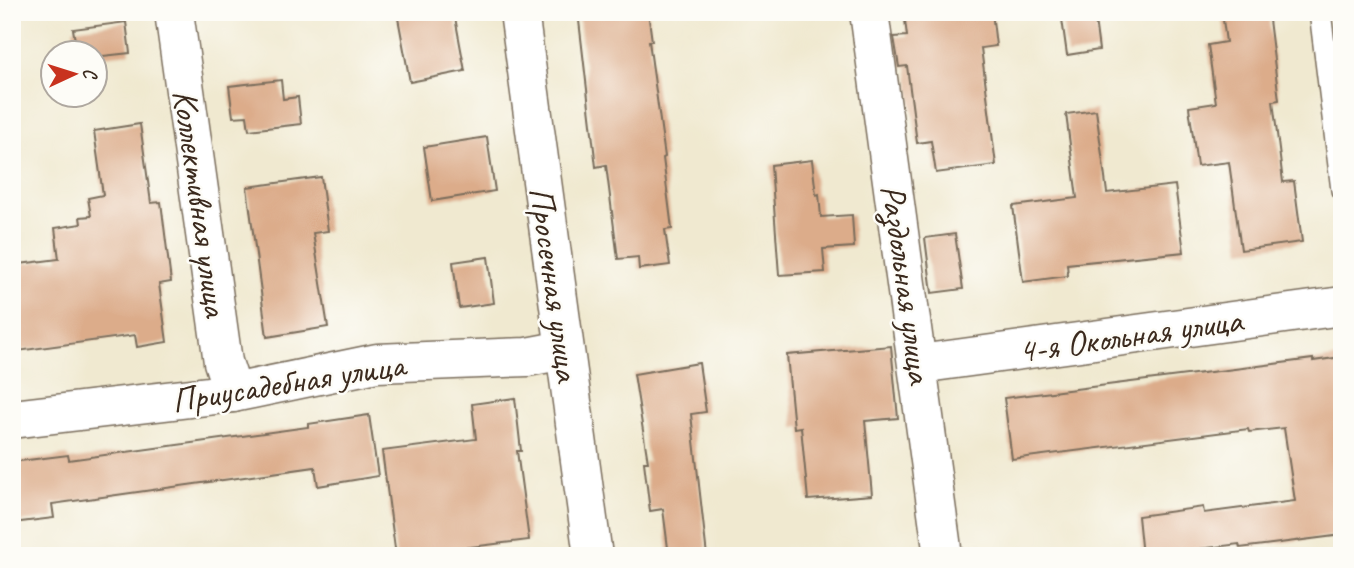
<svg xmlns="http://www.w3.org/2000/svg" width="1354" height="568" font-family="Caveat,sans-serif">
  <rect width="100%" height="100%" fill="#fdfcf7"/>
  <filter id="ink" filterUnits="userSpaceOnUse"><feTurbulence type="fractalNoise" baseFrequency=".0143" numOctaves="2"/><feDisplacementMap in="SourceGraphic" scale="14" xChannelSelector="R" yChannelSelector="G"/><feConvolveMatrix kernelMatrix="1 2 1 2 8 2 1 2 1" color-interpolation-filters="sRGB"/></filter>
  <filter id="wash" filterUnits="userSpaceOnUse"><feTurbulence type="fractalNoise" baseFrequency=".00686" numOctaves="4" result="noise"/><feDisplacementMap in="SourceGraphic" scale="28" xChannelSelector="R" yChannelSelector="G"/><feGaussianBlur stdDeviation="1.57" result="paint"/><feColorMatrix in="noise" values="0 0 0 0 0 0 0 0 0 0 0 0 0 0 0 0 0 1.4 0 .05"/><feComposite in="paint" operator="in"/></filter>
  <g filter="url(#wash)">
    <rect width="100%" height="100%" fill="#f0e9d0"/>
    <g id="blocks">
      <g fill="#dcac8a">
        <path d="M428 12H454L465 71 410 82 398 18Z"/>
        <path d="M578 12H648L652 41H649L665 157 663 158 672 229 665 230 670 265 639 269 638 257 618 259 606 165 596 167Z"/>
        <path d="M904 12H992L996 46 981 48 996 165 936 173 931 141 917 143 907 66 899 67 894 37 907 36Z"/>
        <path d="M1061 12H1094L1099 50 1067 55Z"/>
        <path d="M1222 12H1268L1279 100 1273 101 1283 182 1294 181 1302 242 1241 250 1229 162 1197 166 1189 107 1216 103 1208 45 1226 42Z"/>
        <path d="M126 22 130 53 94 57V52H77L73 29Z"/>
        <path d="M281 80 283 99 298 97 301 124 249 130 247 116 233 117 229 86Z"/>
        <path d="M1096 110 1107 193 1175 185 1184 252 1067 264 1068 276 1023 282 1013 206 1077 198 1066 114Z"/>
        <path d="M140 124 151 203 161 202 171 282 159 284 167 342 137 347 135 335 18 351 14 324H17L12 291V265L59 259 55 228 81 224 80 217 91 216 88 198 103 195 94 131Z"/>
        <path d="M487 137 495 191 432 201 424 147Z"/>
        <path d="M812 160 816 195 819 194 821 217 852 215 854 247 823 249 825 272 779 275 771 165Z"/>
        <path d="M321 177 328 231 313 233 328 327 267 337 247 187Z"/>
        <path d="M955 234 963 289 932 293 925 238Z"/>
        <path d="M488 257 494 303 459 308 453 262Z"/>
        <path d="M891 346 898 418 865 421 872 495 808 500 801 427 794 428 787 355Z"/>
        <path d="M1342 357V461L1335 462 1342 511V535L1240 548 1239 544 1142 556 1138 516 1203 507 1204 513 1295 501 1284 428 1249 432 1248 429 1012 459 1004 398 1313 359V361Z"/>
        <path d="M699 363 706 412 691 414 707 556H669L663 509 650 511 644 462H648L634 374Z"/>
        <path d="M515 398 521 451H517L529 540 396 556 382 451 476 439 472 404Z"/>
        <path d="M369 415 378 476 318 486 315 467 52 504 54 518 12 523V462L68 455 69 460 308 427V424Z"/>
      </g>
    </g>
  </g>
  <g filter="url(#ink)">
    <use href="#blocks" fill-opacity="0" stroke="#7a6d5c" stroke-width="2"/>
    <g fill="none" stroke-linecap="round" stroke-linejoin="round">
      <g stroke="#7a6d5c" stroke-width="24">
        <path id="lane" d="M1320 12 1342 190"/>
      </g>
      <g stroke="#7a6d5c" stroke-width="41">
        <g id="street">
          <path d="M174 12 223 362 233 393"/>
          <path d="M519 12 593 556"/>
          <path d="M869 12 943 556"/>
          <path d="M919 364 1342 306"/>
          <path d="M12 419 233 393 377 363 527 357 564 350"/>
        </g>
      </g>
      <use href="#lane" stroke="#fff" stroke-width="21"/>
      <use href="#street" stroke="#fff" stroke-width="38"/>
    </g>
  </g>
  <g text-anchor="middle" stroke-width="5" stroke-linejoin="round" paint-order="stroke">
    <g font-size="35" fill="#3b2a1e" stroke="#fdfcf7">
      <text transform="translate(201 203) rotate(82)" y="12">Коллективная улица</text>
      <text transform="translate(555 284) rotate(82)" y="12">Просечная улица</text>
      <text transform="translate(907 284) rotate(82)" y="12">Раздольная улица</text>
      <text transform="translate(1130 335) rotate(-8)" y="12">4-я Окольная улица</text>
      <text transform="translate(288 382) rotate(-9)" y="12">Приусадебная улица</text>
    </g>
  </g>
  <rect width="1354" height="568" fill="none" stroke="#fdfcf7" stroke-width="42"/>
  <g transform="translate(74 74) rotate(86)"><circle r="33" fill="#fdfcf7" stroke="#afa8a0" stroke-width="2"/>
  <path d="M0-5L12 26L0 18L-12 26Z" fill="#c8321e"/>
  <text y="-10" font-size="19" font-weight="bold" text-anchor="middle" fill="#3b2a1e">С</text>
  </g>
</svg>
